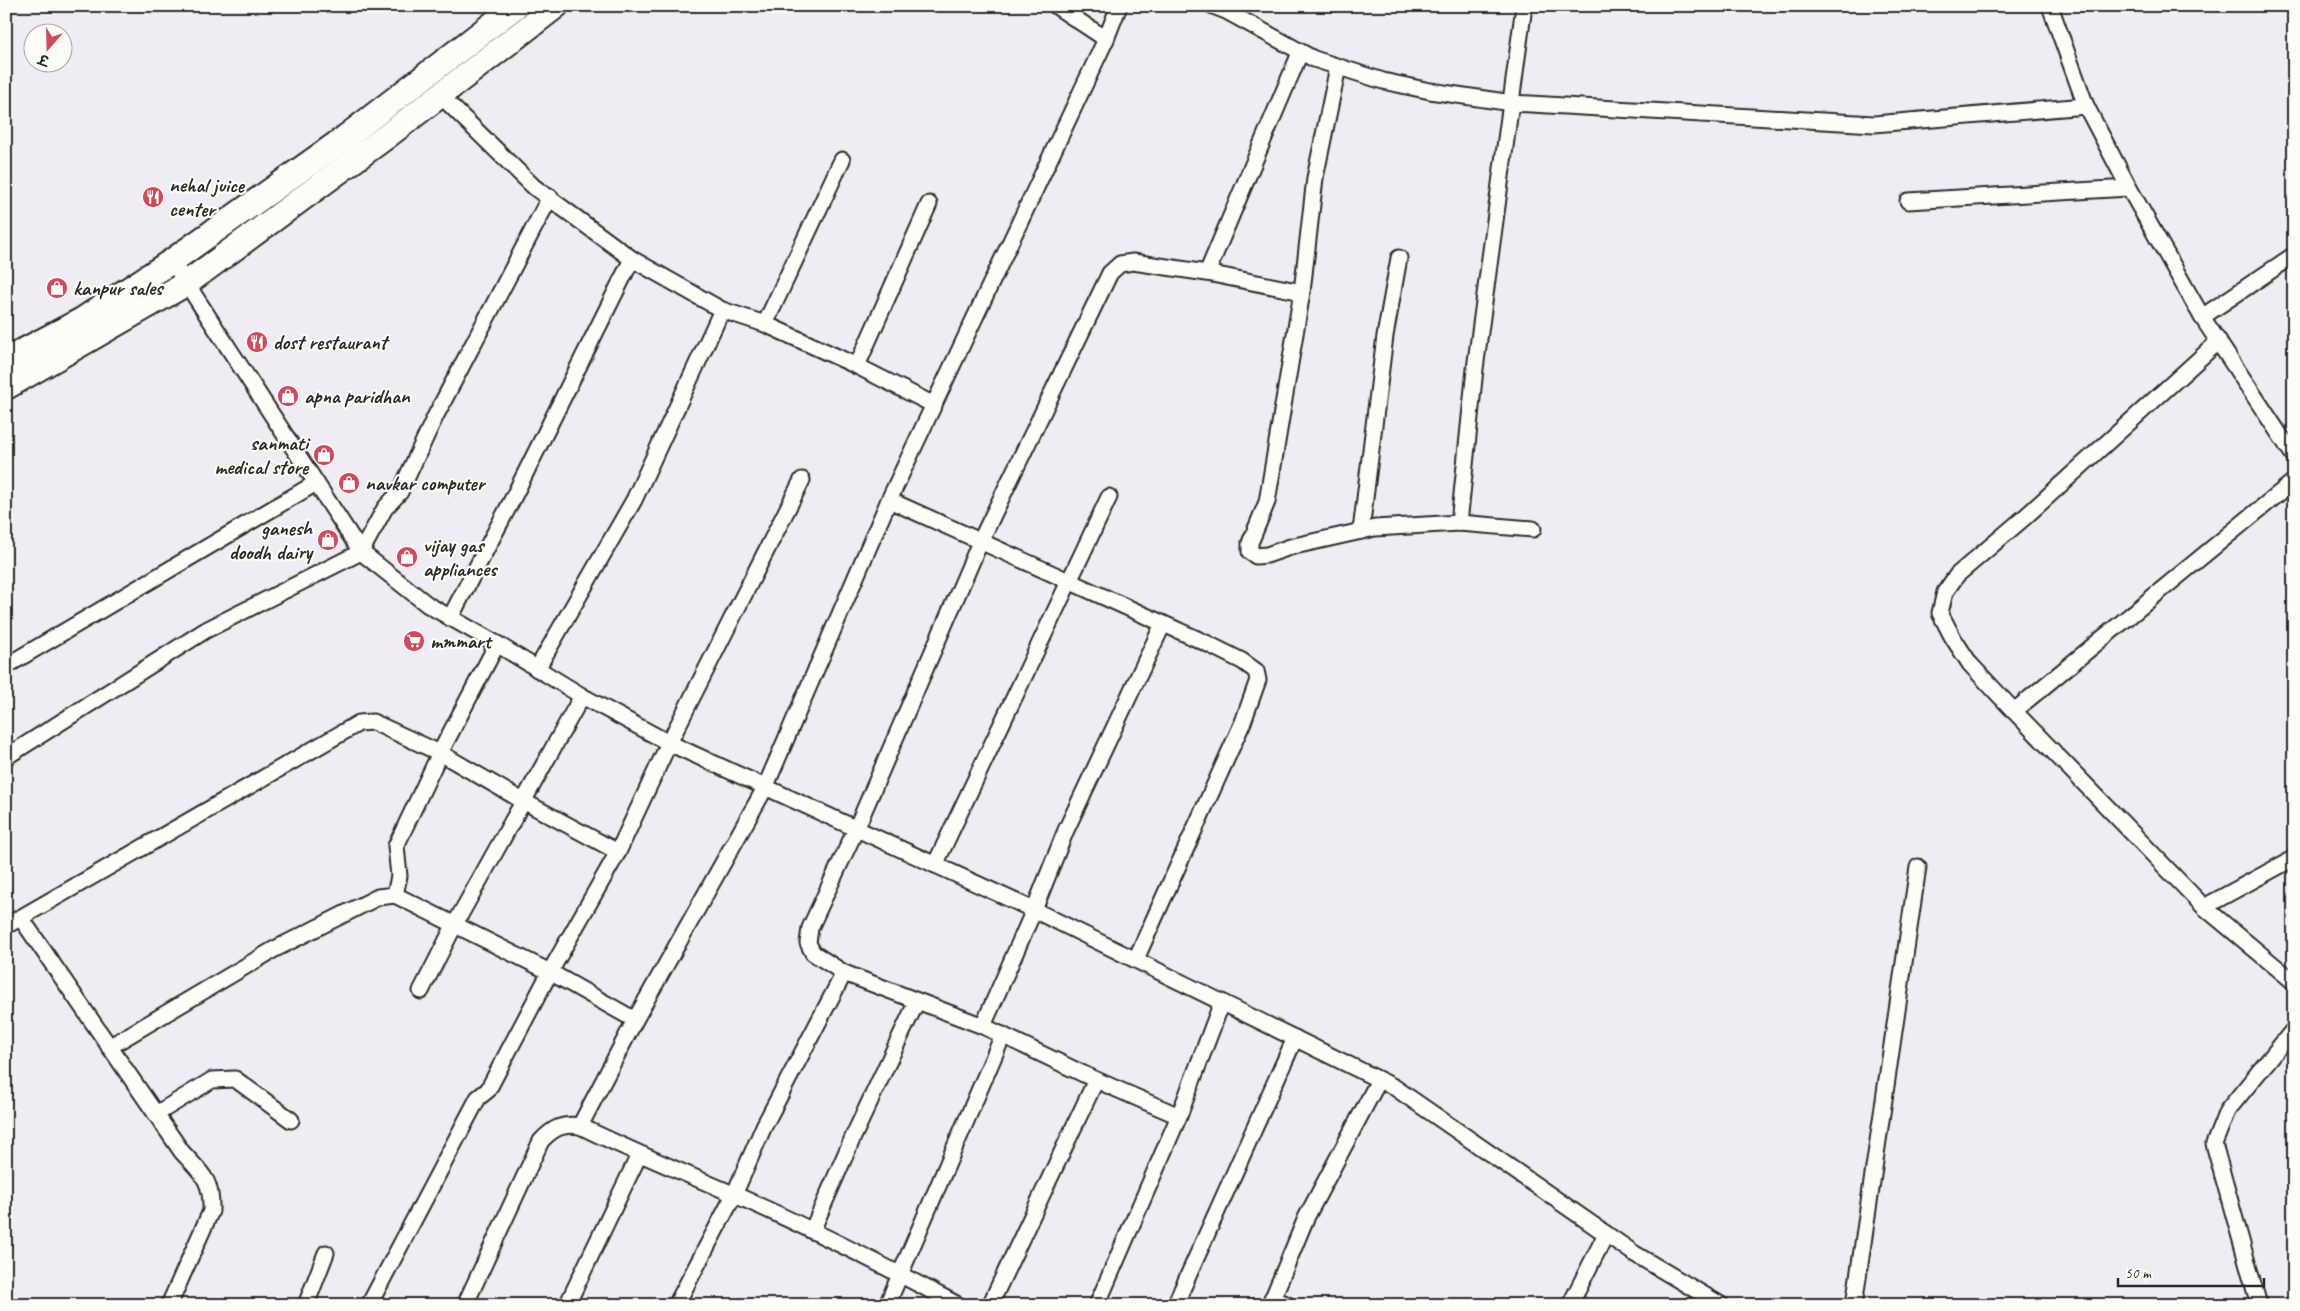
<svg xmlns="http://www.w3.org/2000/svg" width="2300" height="1311" font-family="Caveat,'Playpen Sans Deva',sans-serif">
  <rect width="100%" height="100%" fill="#efedf3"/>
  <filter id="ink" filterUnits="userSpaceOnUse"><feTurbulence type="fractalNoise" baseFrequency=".02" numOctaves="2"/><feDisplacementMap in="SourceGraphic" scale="10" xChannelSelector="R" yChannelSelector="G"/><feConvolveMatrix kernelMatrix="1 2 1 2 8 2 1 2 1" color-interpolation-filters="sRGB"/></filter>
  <g filter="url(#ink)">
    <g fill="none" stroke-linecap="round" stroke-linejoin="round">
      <g stroke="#2b2b2b" stroke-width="19">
        <g id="street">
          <path d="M1056 6 1106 39 1119 6"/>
          <path d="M1213 6 1226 11 1314 59 1383 81 1430 91 1512 103 1874 124 2086 106"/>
          <path d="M2050 6 2086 106 2129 188 2202 317 2294 456"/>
          <path d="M1338 67 1315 178 1302 292 1267 502 1250 543V552L1256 556 1267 555 1290 547 1375 528 1459 523 1533 529"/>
          <path d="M440 95 534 187 632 259 722 310 765 324 857 366 934 405"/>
          <path d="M1908 201 2129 188"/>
          <path d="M172 261 361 552 428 605 497 644 582 696 669 743 1034 910 1394 1087 1635 1254 1721 1305"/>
          <path d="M1207 273 1300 53"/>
          <path d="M2202 317 2294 255"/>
          <path d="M765 324 842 160"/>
          <path d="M2219 341 2025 517 1957 575 1945 592 1940 613 1953 638 1970 664 2014 711 2204 907 2294 982"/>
          <path d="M857 366 929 204"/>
          <path d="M889 500 1206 643 1242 661 1256 671 1258 680 1243 722 1136 959"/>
          <path d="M1459 523 1475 369 1524 6"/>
          <path d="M1361 531 1385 336 1399 258"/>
          <path d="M450 618 511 502 632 259"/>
          <path d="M6 666 316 483"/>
          <path d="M537 669 634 500 722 310"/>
          <path d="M2014 711 2294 481"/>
          <path d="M6 757 206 630 361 552 385 508 400 492 435 417 550 197"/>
          <path d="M935 865 1109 497"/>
          <path d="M395 895 550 972 635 1020"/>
          <path d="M2204 907 2294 858"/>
          <path d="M21 918 182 1152C202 1174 212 1179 211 1211L169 1305"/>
          <path d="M6 926 359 723 373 722 440 753 523 801 618 852"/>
          <path d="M421 991 455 924 582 696"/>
          <path d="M983 1026 1034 910 1066 830 1163 624"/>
          <path d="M109 1047 273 950 378 897 395 895 399 876 396 846 440 753 497 644"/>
          <path d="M156 1114 212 1080 235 1079 291 1120"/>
          <path d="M1179 1116 1096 1080 983 1026 844 973 813 953 808 943 810 928 856 829 981 540 1110 273 1120 264 1133 262 1207 273 1302 292"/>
          <path d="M580 1126 635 1020 765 788 889 500 1106 39"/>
          <path d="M812 1231 854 1135 917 1001"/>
          <path d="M1272 1298 1288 1305"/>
          <path d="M306 1305 326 1253"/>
          <path d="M369 1305 478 1098 488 1090 550 972 618 852 669 743 802 480"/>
          <path d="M465 1305 541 1141C553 1128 563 1123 580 1126 631 1151 682 1172 733 1194 810 1228 885 1266 958 1305"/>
          <path d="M567 1305 639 1155"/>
          <path d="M676 1305 734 1195 764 1126 844 973"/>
          <path d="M887 1305 1003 1035"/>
          <path d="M990 1305 1096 1080"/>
          <path d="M1097 1305 1179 1116 1222 1002"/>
          <path d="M1175 1305 1295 1038"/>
          <path d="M1270 1305 1306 1218 1379 1080"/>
          <path d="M1570 1305 1606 1234"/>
          <path d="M1854 1305 1918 867"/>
          <path d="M2259 1305 2214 1144 2227 1111 2294 1029"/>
        </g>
      </g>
      <g stroke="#2b2b2b" stroke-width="28">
        <g id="primary">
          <path d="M6 360 82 320 172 261 342 140 516 6"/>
          <path d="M6 387 187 283 387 136 556 6"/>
        </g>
      </g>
      <use href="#street" stroke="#fdfcf7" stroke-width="15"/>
      <use href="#primary" stroke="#fdfcf7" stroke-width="24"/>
    </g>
  </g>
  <defs>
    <g id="restaurant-disc" transform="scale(1.125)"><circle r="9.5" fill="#d1495b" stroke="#fdfcf7"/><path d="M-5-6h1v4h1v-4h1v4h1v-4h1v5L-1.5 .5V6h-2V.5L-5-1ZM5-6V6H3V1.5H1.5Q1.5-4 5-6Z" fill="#fff"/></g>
    <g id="shop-disc" transform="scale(1.125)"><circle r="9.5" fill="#d1495b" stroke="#fdfcf7"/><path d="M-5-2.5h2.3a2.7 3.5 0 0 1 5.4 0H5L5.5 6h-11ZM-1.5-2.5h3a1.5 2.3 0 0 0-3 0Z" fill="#fff"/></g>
    <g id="supermarket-disc" transform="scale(1.125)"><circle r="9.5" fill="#d1495b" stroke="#fdfcf7"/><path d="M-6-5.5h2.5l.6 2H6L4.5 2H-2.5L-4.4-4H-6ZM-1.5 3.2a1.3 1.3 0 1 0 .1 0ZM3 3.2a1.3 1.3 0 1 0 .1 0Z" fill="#fff"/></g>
  </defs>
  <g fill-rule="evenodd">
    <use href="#restaurant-disc" x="153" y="197"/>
    <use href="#shop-disc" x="57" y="288"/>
    <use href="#restaurant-disc" x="257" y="342"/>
    <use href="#shop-disc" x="288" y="396"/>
    <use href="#shop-disc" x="324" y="455"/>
    <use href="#shop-disc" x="349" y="483"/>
    <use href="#shop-disc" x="328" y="540"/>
    <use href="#shop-disc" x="407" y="557"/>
    <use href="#supermarket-disc" x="414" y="641"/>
  </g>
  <g text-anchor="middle" stroke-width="4.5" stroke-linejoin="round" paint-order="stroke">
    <g font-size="21" font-weight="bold" fill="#2b2b2b" stroke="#fdfcf7" text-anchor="start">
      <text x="169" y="192">nehal juice<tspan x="169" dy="24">center</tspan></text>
      <text x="73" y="295">kanpur sales</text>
      <text x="273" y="349">dost restaurant</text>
      <text x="304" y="403">apna paridhan</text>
      <text x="308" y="450" text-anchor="end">sanmati<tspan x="308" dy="24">medical store</tspan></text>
      <text x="365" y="490">navkar computer</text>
      <text x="312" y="535" text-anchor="end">ganesh<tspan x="312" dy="24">doodh dairy</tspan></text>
      <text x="423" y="552">vijay gas<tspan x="423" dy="24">appliances</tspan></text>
      <text x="430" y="648">mmmart</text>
    </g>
  </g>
  <rect width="2300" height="1311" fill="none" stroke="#fdfcf7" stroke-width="25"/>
  <rect x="12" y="12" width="2275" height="1286" fill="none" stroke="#2b2b2b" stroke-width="2" filter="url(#ink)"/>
  <g transform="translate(48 48) rotate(200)"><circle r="24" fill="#fdfcf7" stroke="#a9a8a5"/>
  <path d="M0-4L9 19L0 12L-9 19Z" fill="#d1495b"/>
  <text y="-8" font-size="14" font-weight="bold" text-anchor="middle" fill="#2b2b2b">उ</text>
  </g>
  <path d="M2118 1278v8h146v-8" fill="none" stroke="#2b2b2b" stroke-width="2.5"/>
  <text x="2125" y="1278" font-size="15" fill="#2b2b2b" stroke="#fdfcf7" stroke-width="4" paint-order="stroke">50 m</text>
</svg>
